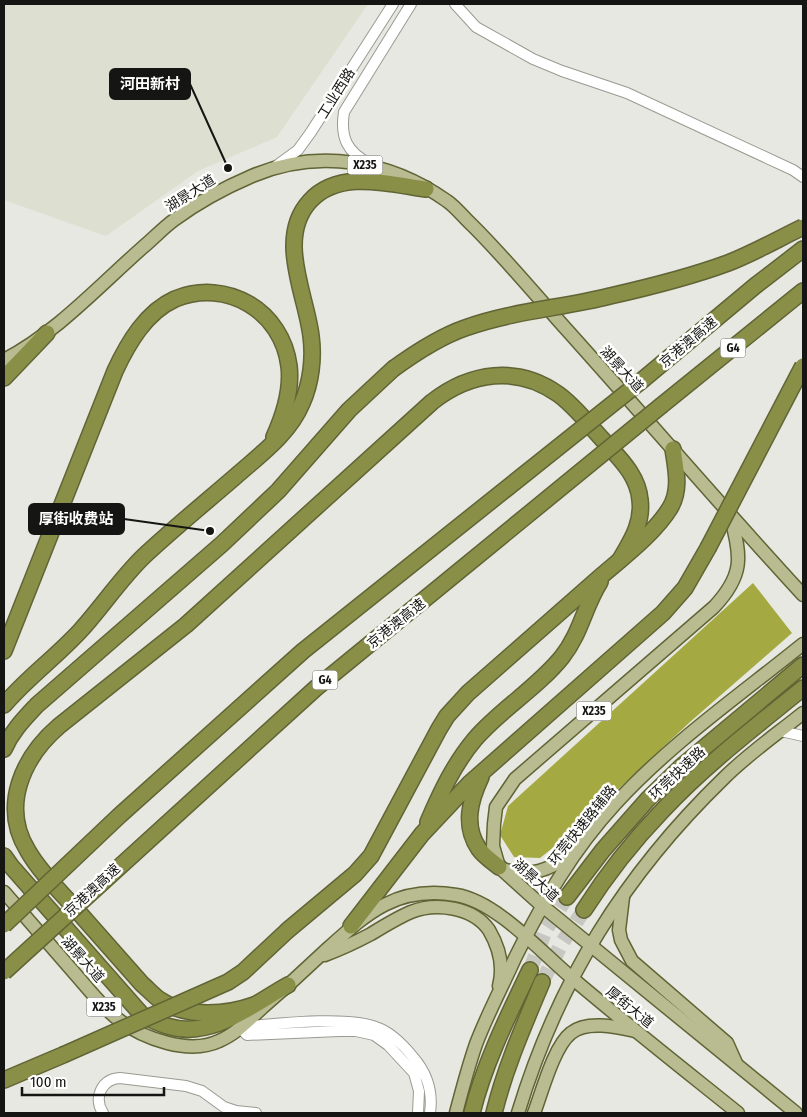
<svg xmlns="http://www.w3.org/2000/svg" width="807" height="1117" font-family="'Fira Sans Condensed','Noto Sans SC',sans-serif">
  <rect width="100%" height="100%" fill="#e7e8e1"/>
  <path fill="#dddfd0" d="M4 4H368L277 137 198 171 106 236 4 200Z"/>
  <path fill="#a4a942" d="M753 583 792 633 690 722 569 835 540 858 514 857 500 835 508 806Z"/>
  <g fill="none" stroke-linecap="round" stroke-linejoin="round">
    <g stroke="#c8c8c2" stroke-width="15" stroke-dasharray="15 8" stroke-linecap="butt">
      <path d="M530 970 546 929 567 897"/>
      <path d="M542 982 562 943 584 910"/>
    </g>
    <g stroke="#9a9a93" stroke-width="12">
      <g id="minor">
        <path d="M455 4 476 27 533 59 562 71 627 93 793 170 803 177"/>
        <path d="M370 164C347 152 340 138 344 112L411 4"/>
        <path d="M276 166 298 150 311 132 393 4"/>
        <path d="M781 731 803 736"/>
        <path d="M103 1113C93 1097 102 1079 120 1078L186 1086 202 1091 224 1107 236 1111 256 1113"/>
        <path d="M418 1113 419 1091 414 1073 388 1045 374 1035 356 1031H339L247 1035 243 1031 241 1027C274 1024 350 1015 378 1028 392 1033 404 1046 413 1057 427 1073 433 1092 430 1113"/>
      </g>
    </g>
    <g stroke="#616435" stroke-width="15">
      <g id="major">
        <path d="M4 360C56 333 98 287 142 248 153 239 163 228 174 220 198 202 224 188 252 176 318 148 389 160 447 201 456 207 464 218 473 226 503 256 530 288 558 320 640 411 720 505 803 595"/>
        <path d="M731 519C742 558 743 576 714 607L515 779 496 807 494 824 493 846 499 867 540 904 796 1113"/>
        <path d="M503 869C529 879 550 869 571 855"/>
        <path d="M4 892C28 920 53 948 77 976 90 991 103 1008 119 1020 144 1039 189 1055 219 1041 236 1034 250 1019 263 1007 284 989 305 970 325 951 366 914 396 885 456 895 496 901 541 952 572 978 626 1024 682 1068 738 1113"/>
        <path d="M623 897 619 930 621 940 632 961 727 1043 736 1063"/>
        <path d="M325 955C341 949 356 942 371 934 384 926 397 918 411 912 436 902 473 907 489 930 499 947 504 967 499 986"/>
        <path d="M456 1113C462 1090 468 1067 476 1044 487 1015 502 987 515 958 544 900 572 851 616 803 671 743 740 695 803 644"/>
        <path d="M518 1113C558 981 625 874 724 778 748 754 777 734 803 713"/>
        <path d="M534 1113C542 1092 554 1046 571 1033 587 1020 617 1027 635 1031"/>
      </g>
    </g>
    <g stroke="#616435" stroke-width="18">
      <g id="highway">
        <path d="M4 378 47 333"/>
        <path d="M640 382 755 286 803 249"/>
        <path d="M662 405 803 291"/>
        <path d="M4 651 115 371C128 343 146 312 175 299 227 278 282 311 289 366 292 391 284 415 274 437"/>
        <path d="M4 705C27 678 56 657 80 631 102 607 121 578 144 556 174 528 206 502 236 476 261 454 289 434 302 403 311 383 314 358 311 336 306 294 276 238 310 201 339 169 390 184 426 189"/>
        <path d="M4 749C12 731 24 719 37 705L222 544 278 491 349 410 393 369"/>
        <path d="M481 777C470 800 463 826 479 849 484 856 493 862 499 867"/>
        <path d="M428 822C441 792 454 764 475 739 501 709 537 688 562 657 581 633 584 607 600 582"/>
        <path d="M4 856 11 866 142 1015C150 1019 158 1023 167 1026 211 1040 252 1005 288 985"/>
        <path d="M567 897 603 850 648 799 681 767 803 665"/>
        <path d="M584 910C607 874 633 841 662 811 704 766 755 727 803 688"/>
        <path d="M351 926 422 834 470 783 663 613 685 588 708 548"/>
        <path d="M288 930 355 874 371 856 439 729 447 716 468 693C512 654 556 616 599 578 622 558 654 534 670 508 681 490 676 469 673 449"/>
        <path d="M254 1005C226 1015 186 1018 160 1000 153 995 148 989 142 984 119 958 97 933 74 907 58 889 40 872 28 851 0 806 23 757 59 726L186 625 432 402C470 372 517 365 558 394 575 406 589 425 603 440 619 458 638 475 640 500 643 523 631 541 620 560"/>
        <path d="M4 1080 63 1055"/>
        <path d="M472 1113C484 1064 508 1016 530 970"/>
        <path d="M494 1113C505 1068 524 1025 542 982"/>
      </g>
    </g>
    <use href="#minor" stroke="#fff" stroke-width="10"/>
    <use href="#major" stroke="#b9bc91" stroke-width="12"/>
    <use href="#highway" stroke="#8a8f47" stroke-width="15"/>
    <g stroke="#616435" stroke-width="18" stroke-linecap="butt">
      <g id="highway-bridge">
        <path d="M393 369C415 353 439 337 465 328 512 311 563 308 610 296 650 287 690 277 728 263 754 253 778 239 803 227"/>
        <path d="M708 548 803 366"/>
        <path d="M4 925 119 816 303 651 640 382"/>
        <path d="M4 972 316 688 662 405"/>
        <path d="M63 1055 228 982 243 972 288 930"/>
      </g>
    </g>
    <use href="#highway-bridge" stroke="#8a8f47" stroke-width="15"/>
  </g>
  <g text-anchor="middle" stroke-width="5" stroke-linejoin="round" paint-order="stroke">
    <g fill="#fffffe" stroke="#5b5b5a" stroke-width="1">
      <rect x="347.5" y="155.5" width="35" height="19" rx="4"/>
      <rect x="720.5" y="338.5" width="25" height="19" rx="4"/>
      <rect x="312.5" y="670.5" width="25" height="19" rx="4"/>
      <rect x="576.5" y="701.5" width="35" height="19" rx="4"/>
      <rect x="86.5" y="997.5" width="35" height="19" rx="4"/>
    </g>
    <g font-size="12" font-weight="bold" fill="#151513">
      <text x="365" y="169">X235</text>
      <text x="733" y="352">G4</text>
      <text x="325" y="684">G4</text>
      <text x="594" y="715">X235</text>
      <text x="104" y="1011">X235</text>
    </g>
    <g font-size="14" fill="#151513" stroke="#fffffe">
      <text transform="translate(336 93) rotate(-58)" y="5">工业西路</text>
      <text transform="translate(190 193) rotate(-32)" y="5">湖景大道</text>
      <text transform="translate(688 342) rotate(-40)" y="5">京港澳高速</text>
      <text transform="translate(622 369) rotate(48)" y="5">湖景大道</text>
      <text transform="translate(396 623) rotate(-39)" y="5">京港澳高速</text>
      <text transform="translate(677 773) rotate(-43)" y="5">环莞快速路</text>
      <text transform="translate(582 825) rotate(-51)" y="5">环莞快速路辅路</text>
      <text transform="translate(536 880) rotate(42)" y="5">湖景大道</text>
      <text transform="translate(92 890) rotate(-43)" y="5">京港澳高速</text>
      <text transform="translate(83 959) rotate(49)" y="5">湖景大道</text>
      <text transform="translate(630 1007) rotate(39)" y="5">厚街大道</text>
    </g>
  </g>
  <path fill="none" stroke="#151513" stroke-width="2" d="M228 168L190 84M210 531L124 519"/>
  <g fill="#151513" stroke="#fffffe" stroke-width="2">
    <circle cx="228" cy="168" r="5"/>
    <circle cx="210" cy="531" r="5"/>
  </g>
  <g fill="#151513" stroke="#151513" stroke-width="2">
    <rect x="110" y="69" width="80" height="30" rx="5"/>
    <rect x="29" y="504" width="95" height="30" rx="5"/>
  </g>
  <g font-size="15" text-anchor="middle" font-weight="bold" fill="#fff">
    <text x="150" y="89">河田新村</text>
    <text x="76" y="524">厚街收费站</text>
  </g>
  <rect width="807" height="1117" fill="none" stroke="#151513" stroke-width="10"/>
  <path d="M22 1087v8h142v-8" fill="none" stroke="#151513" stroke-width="2.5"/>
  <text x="30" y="1087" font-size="15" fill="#151513" stroke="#fffffe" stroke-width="4" paint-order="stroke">100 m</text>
</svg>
